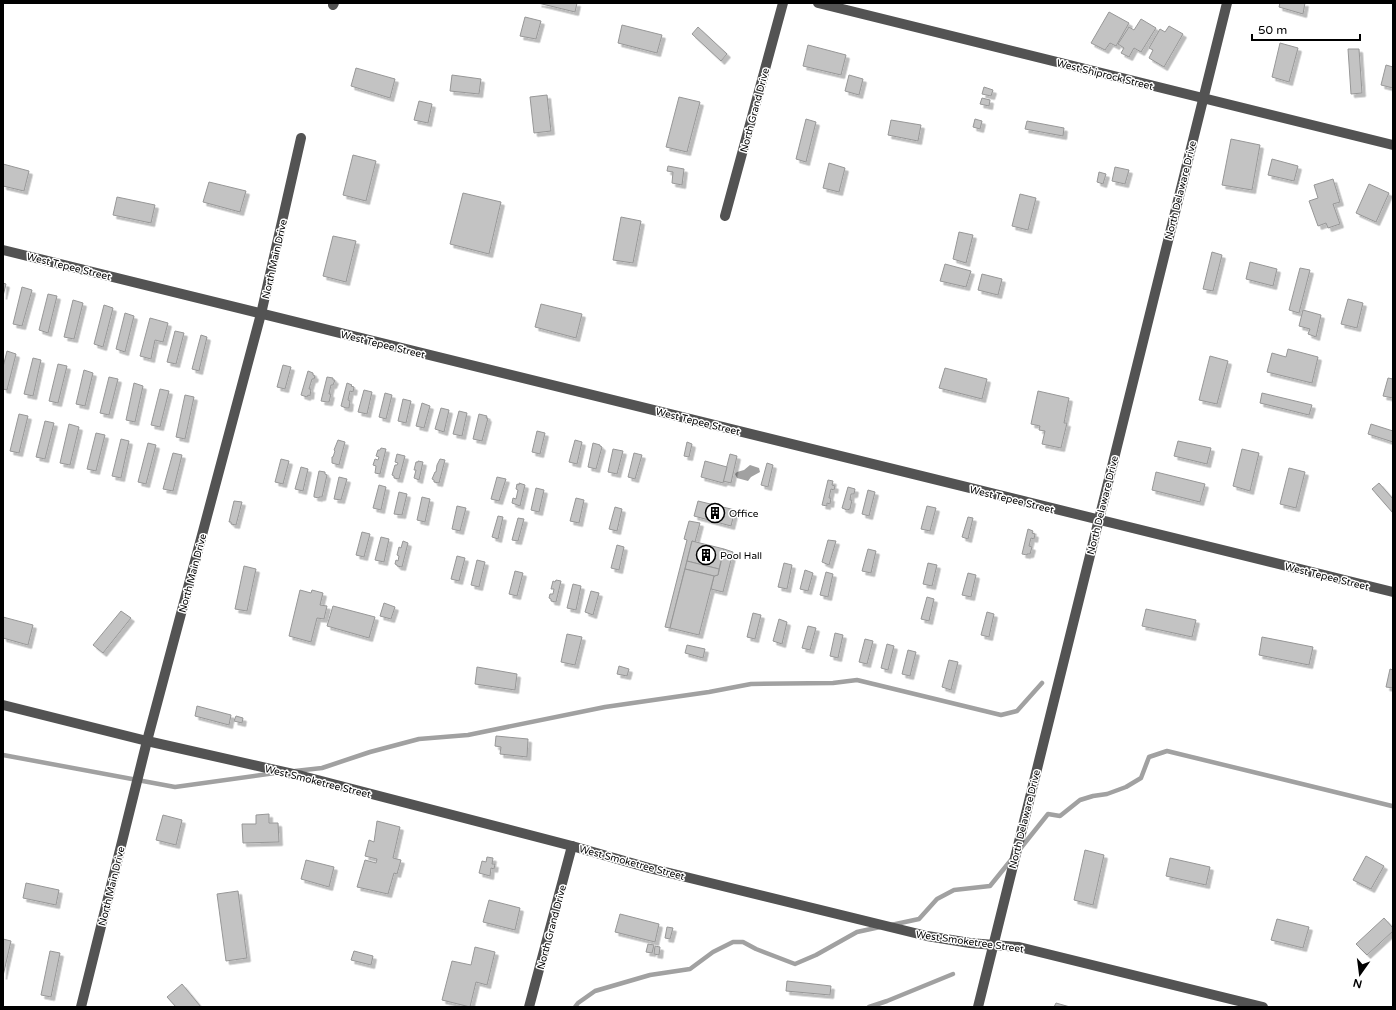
<svg xmlns="http://www.w3.org/2000/svg" width="1396" height="1010" font-family="'Varela Round',sans-serif">
  <defs>
    <filter id="shadow"><feDropShadow dx="3.5" dy="3.5" stdDeviation="0" flood-color="#0004"/></filter>
  </defs>
  <rect width="100%" height="100%" fill="#fff"/>
  <path fill="#a1a1a1" d="M750 465 759 468 760 472 751 477 748 481 737 478 735 474 737 472 744 470Z"/>
  <g fill="none" stroke-linecap="round" stroke-linejoin="round">
    <g stroke="#a1a1a1" stroke-width="4.5">
      <path d="M3 755 175 787 275 773"/>
      <path d="M295 771 322 768 370 752 419 739 468 735 605 707 709 692 751 684 833 683 857 680 1001 715 1017 711 1042 683"/>
      <path d="M1020 849 1048 814 1060 816 1080 800 1093 796 1107 794 1126 787 1141 778 1149 757 1167 751 1392 806"/>
      <path d="M891 925 919 919 937 899 954 890 990 886 1011 860"/>
      <path d="M575 1007 578 1003 595 991 650 975 690 969 713 952 733 942H743L756 949 795 964 816 955 857 932 880 927"/>
      <path d="M869 1007 887 1001 953 974"/>
    </g>
  </g>
  <g fill="#c3c3c3" stroke="#979797" filter="url(#shadow)">
    <path d="M538 3H577L575 12Z"/>
    <path d="M1280 3H1305L1303 14 1279 7Z"/>
    <path d="M1109 12 1129 23 1116 46 1110 43 1105 50 1091 43Z"/>
    <path d="M525 17 541 21 536 39 520 36Z"/>
    <path d="M1141 19 1156 28 1141 52 1134 48 1129 57 1121 53 1124 48 1118 44 1129 27 1134 30Z"/>
    <path d="M622 25 662 35 657 53 618 43Z"/>
    <path d="M1169 26 1183 34 1164 67 1149 58 1153 50 1149 48 1160 29 1165 32Z"/>
    <path d="M698 27 727 54 721 61 692 34Z"/>
    <path d="M1280 43 1298 48 1289 82 1272 77Z"/>
    <path d="M808 45 846 55 841 75 803 66Z"/>
    <path d="M1348 49H1359L1362 93 1351 94Z"/>
    <path d="M1386 65 1393 67V88L1381 85Z"/>
    <path d="M356 68 395 79 390 98 351 86Z"/>
    <path d="M452 75 481 79 479 94 450 91Z"/>
    <path d="M849 75 863 79 859 95 845 91Z"/>
    <path d="M984 87 993 90 991 96 982 94Z"/>
    <path d="M547 95 551 131 534 133 530 97Z"/>
    <path d="M679 97 700 102 687 152 666 147Z"/>
    <path d="M982 98 990 100 989 106 980 104Z"/>
    <path d="M419 101 432 104 428 123 414 120Z"/>
    <path d="M806 119 816 122 806 162 796 159Z"/>
    <path d="M975 119 982 121 980 129 973 127Z"/>
    <path d="M891 120 921 125 918 141 888 135Z"/>
    <path d="M1027 121 1064 128 1063 136 1025 129Z"/>
    <path d="M1231 139 1260 145 1252 190 1222 185Z"/>
    <path d="M353 155 376 161 366 201 343 195Z"/>
    <path d="M1272 159 1298 166 1294 181 1268 175Z"/>
    <path d="M829 163 845 168 839 192 823 188Z"/>
    <path d="M3 164 29 171 24 191 3 186Z"/>
    <path d="M668 166 684 169 682 185 672 183 673 172 667 171Z"/>
    <path d="M1115 167 1129 170 1125 184 1112 181Z"/>
    <path d="M1099 172 1106 174 1103 184 1097 182Z"/>
    <path d="M1333 179 1340 202 1333 204 1340 224 1328 228 1326 223 1318 226 1309 201 1318 198 1314 185Z"/>
    <path d="M209 182 246 191 240 212 203 202Z"/>
    <path d="M1369 184 1389 193 1376 222 1356 213Z"/>
    <path d="M463 193 501 202 489 254 450 244Z"/>
    <path d="M1020 194 1036 198 1028 230 1012 226Z"/>
    <path d="M117 197 155 205 151 223 113 215Z"/>
    <path d="M621 217 641 221 633 263 613 260Z"/>
    <path d="M959 232 973 235 966 263 953 259Z"/>
    <path d="M333 236 356 241 346 282 323 276Z"/>
    <path d="M1212 252 1222 255 1213 291 1203 289Z"/>
    <path d="M1250 262 1277 269 1273 286 1246 279Z"/>
    <path d="M945 264 971 271 966 287 940 281Z"/>
    <path d="M1300 268 1310 270 1299 313 1289 310Z"/>
    <path d="M982 274 1002 279 998 295 978 290Z"/>
    <path d="M3 283 6 284 3 296Z"/>
    <path d="M22 287 32 290 22 326 13 324Z"/>
    <path d="M48 294 57 296 48 333 39 330Z"/>
    <path d="M1348 299 1363 303 1357 328 1341 324Z"/>
    <path d="M73 300 83 303 74 339 64 337Z"/>
    <path d="M541 304 582 314 576 338 535 327Z"/>
    <path d="M104 305 113 308 103 347 94 344Z"/>
    <path d="M1303 310 1321 315 1316 337 1308 334 1310 329 1299 326Z"/>
    <path d="M125 313 134 316 125 352 116 349Z"/>
    <path d="M150 318 168 323 163 342 155 340 151 359 140 356Z"/>
    <path d="M175 331 184 333 176 364 167 362Z"/>
    <path d="M201 335 207 337 199 371 192 369Z"/>
    <path d="M1288 349 1318 357 1312 383 1267 372 1272 353 1286 357Z"/>
    <path d="M7 351 16 354 7 390 3 389V367Z"/>
    <path d="M1210 356 1228 361 1217 404 1199 400Z"/>
    <path d="M33 358 41 360 33 396 24 394Z"/>
    <path d="M58 364 67 366 58 403 49 401Z"/>
    <path d="M283 365 291 367 285 389 277 387Z"/>
    <path d="M945 368 987 379 982 399 939 388Z"/>
    <path d="M84 370 93 373 85 406 76 404Z"/>
    <path d="M308 371 313 373V375L315 376 314 379H312L309 389H311L310 396 308 395 307 397 301 395Z"/>
    <path d="M109 377 118 379 109 415 100 413Z"/>
    <path d="M327 377 333 378V380H335L333 385H331L329 394H331L329 402H327L321 401Z"/>
    <path d="M1388 378 1393 379V398L1383 396Z"/>
    <path d="M134 383 143 386 135 422 126 420Z"/>
    <path d="M347 383 352 385 351 386 354 387 353 392 350 391 348 400 350 401 349 408H346L341 406Z"/>
    <path d="M160 389 169 391 160 427 151 425Z"/>
    <path d="M364 390 372 392 367 414 358 412Z"/>
    <path d="M1038 391 1069 398 1064 423H1067L1061 448 1042 444 1045 431 1039 430 1040 426 1031 424Z"/>
    <path d="M385 393 392 395 386 419 379 417Z"/>
    <path d="M1262 393 1312 405 1309 415 1260 403Z"/>
    <path d="M185 395 194 397 185 439 176 437Z"/>
    <path d="M403 399 411 401 406 423 398 421Z"/>
    <path d="M422 403 430 406 424 428 416 426Z"/>
    <path d="M441 408 449 410 444 432 435 429Z"/>
    <path d="M459 411 467 413 462 436 453 434Z"/>
    <path d="M19 414 28 416 19 453 10 451Z"/>
    <path d="M479 414 487 416 486 418H488L482 441 473 439Z"/>
    <path d="M45 421 54 423 45 459 36 457Z"/>
    <path d="M69 424 79 427 70 465 60 463Z"/>
    <path d="M1371 424 1393 431V442L1368 434Z"/>
    <path d="M537 431 545 433 540 454 532 452Z"/>
    <path d="M96 433 105 435 96 471 87 469Z"/>
    <path d="M121 439 129 441 121 478 112 476Z"/>
    <path d="M338 440 345 442 339 465 332 463V457H333L335 451 334 450Z"/>
    <path d="M575 440 582 442 577 464 569 462Z"/>
    <path d="M1178 441 1211 448 1207 464 1174 456Z"/>
    <path d="M687 442 692 444 689 457 684 456Z"/>
    <path d="M148 443 156 445 146 484 138 482Z"/>
    <path d="M593 443 600 445V446L602 447 596 469 588 467Z"/>
    <path d="M381 448 386 449 380 474 375 473 376 466 373 465 375 459 378 460 379 457 376 456 378 450H380Z"/>
    <path d="M613 449 623 451 617 474 608 472Z"/>
    <path d="M1242 449 1259 453 1250 491 1233 486Z"/>
    <path d="M173 453 182 455 173 491 163 489Z"/>
    <path d="M634 453 642 455 635 479 628 477Z"/>
    <path d="M397 454 405 456 399 479 394 478V476L392 475 395 465H397L398 463 395 462Z"/>
    <path d="M730 454 737 456 731 483 723 481Z"/>
    <path d="M281 459 289 461 283 484 275 482Z"/>
    <path d="M440 459 445 460 439 483 434 482V480L432 479 435 472H436L437 465Z"/>
    <path d="M418 461 423 462 419 480 414 478 416 470H414L416 462H418Z"/>
    <path d="M705 461 727 467 723 483 701 477Z"/>
    <path d="M767 463 773 465 768 487 761 485Z"/>
    <path d="M301 467 308 469 303 491 295 489Z"/>
    <path d="M1289 468 1305 472 1296 508 1280 504Z"/>
    <path d="M319 471 325 472V474L327 475 322 497H319V498L314 497V495Z"/>
    <path d="M1156 472 1205 484 1200 502 1152 490Z"/>
    <path d="M339 477 347 479 341 500 334 499Z"/>
    <path d="M497 477 506 479 499 501 491 499Z"/>
    <path d="M828 480 833 481 832 485 835 486 834 490 831 489 829 498H831L830 504 827 503V506L822 505Z"/>
    <path d="M519 483 525 485 520 506 512 503 513 498 516 499 518 490 516 489 517 484 519 485Z"/>
    <path d="M1379 483 1393 499V513L1372 489Z"/>
    <path d="M379 485 386 487 381 510 373 508Z"/>
    <path d="M848 487 855 489 854 494H851L850 500H852L850 509 847 510 842 508Z"/>
    <path d="M536 488 544 490 539 512 531 510Z"/>
    <path d="M868 490 875 492 869 516 862 514Z"/>
    <path d="M399 492 407 494 402 515 394 514Z"/>
    <path d="M422 497 430 499 425 522 417 520Z"/>
    <path d="M576 498 584 500 579 523 570 521Z"/>
    <path d="M234 501 242 502 236 525 231 524V522H229Z"/>
    <path d="M698 501 735 510 731 526 694 516Z"/>
    <path d="M457 506 466 508 460 531 452 529Z"/>
    <path d="M927 506 936 508 930 531 921 529Z"/>
    <path d="M615 507 622 509 617 531 609 529Z"/>
    <path d="M498 516 503 517 498 539 492 537Z"/>
    <path d="M968 517 973 518 968 539 962 537Z"/>
    <path d="M518 518 524 519 518 541 512 540Z"/>
    <path d="M689 521 700 523 695 542 692 541 670 628 665 627 687 540 684 539Z"/>
    <path d="M1028 529 1033 531 1032 533 1035 534 1034 539 1031 538 1029 546 1032 547 1030 554H1027V555L1022 554Z"/>
    <path d="M362 532 370 534 364 557 356 555Z"/>
    <path d="M381 537 389 539 384 562 375 560Z"/>
    <path d="M828 540 836 541 829 565 822 562Z"/>
    <path d="M403 541 408 543 402 567 397 566V565L395 564 396 560 398 561 399 556 397 555 399 547 401 548Z"/>
    <path d="M692 541 724 549 719 569 687 561Z"/>
    <path d="M617 545 624 547 619 570 611 568Z"/>
    <path d="M724 549 733 552 723 592 711 589 714 576 718 575Z"/>
    <path d="M868 549 876 551 871 573 862 571Z"/>
    <path d="M457 556 465 558 459 581 451 579Z"/>
    <path d="M477 560 485 562 479 587 471 585Z"/>
    <path d="M687 561 719 569 718 575 714 576 685 569Z"/>
    <path d="M784 563 792 565 787 589 778 587Z"/>
    <path d="M928 563 937 565 932 586 923 584Z"/>
    <path d="M244 566 256 569 247 611 235 609Z"/>
    <path d="M685 569 714 576 699 635 670 628Z"/>
    <path d="M805 570 813 573 808 591 800 589Z"/>
    <path d="M515 571 523 573 517 596 509 594Z"/>
    <path d="M826 572 833 574 828 597 820 595Z"/>
    <path d="M968 573 976 575 971 597 962 595Z"/>
    <path d="M556 580 561 581 556 602 551 601V599L549 598 550 594H553L554 589H551L553 581 555 582Z"/>
    <path d="M573 584 581 586 576 610 567 608Z"/>
    <path d="M300 590 311 593 312 590 323 593 320 605 327 606 324 619 317 618 311 642 289 636Z"/>
    <path d="M591 591 599 593 593 615 585 612Z"/>
    <path d="M927 597 934 599 929 621 921 619Z"/>
    <path d="M384 603 395 607 391 619 380 616Z"/>
    <path d="M333 606 375 617 369 638 327 626Z"/>
    <path d="M1146 609 1196 620 1192 637 1142 626Z"/>
    <path d="M121 611 131 618 103 653 93 645Z"/>
    <path d="M987 612 994 614 989 637 981 635Z"/>
    <path d="M753 613 761 615 755 639 747 637Z"/>
    <path d="M3 617 33 625 28 645 3 638Z"/>
    <path d="M779 619 787 622 782 644 773 641Z"/>
    <path d="M808 626 816 628 810 650 802 648Z"/>
    <path d="M835 633 843 635 838 658 830 656Z"/>
    <path d="M567 634 582 637 575 665 561 662Z"/>
    <path d="M1262 637 1313 647 1309 665 1259 655Z"/>
    <path d="M865 639 873 641 867 664 859 662Z"/>
    <path d="M887 644 894 646 888 670 881 668Z"/>
    <path d="M687 645 705 649 703 658 685 653Z"/>
    <path d="M908 650 916 652 910 676 902 674Z"/>
    <path d="M949 660 958 662 951 690 942 687Z"/>
    <path d="M619 666 629 669 627 676 617 674Z"/>
    <path d="M477 667 517 674 515 690 475 684Z"/>
    <path d="M1390 669 1393 670V688L1386 687Z"/>
    <path d="M197 706 231 715 229 725 195 716Z"/>
    <path d="M236 716 243 718 242 723 234 721Z"/>
    <path d="M496 736 528 739 527 757 500 754 501 747 495 746Z"/>
    <path d="M269 814V823H278L279 842 243 843 242 824H256V815Z"/>
    <path d="M163 815 182 820 176 845 156 840Z"/>
    <path d="M377 821 400 827 393 858 401 860 397 874 394 873 388 894 357 887 365 860 376 863 377 859 365 856 369 840 374 842Z"/>
    <path d="M1085 850 1104 855 1093 905 1074 900Z"/>
    <path d="M1366 856 1384 866 1371 889 1353 880Z"/>
    <path d="M487 857 493 858 492 864H495L494 869 491 868 490 876 479 873 482 861 486 862Z"/>
    <path d="M1170 858 1210 867 1206 885 1166 876Z"/>
    <path d="M306 860 334 867 329 887 301 879Z"/>
    <path d="M26 883 59 890 56 905 23 898Z"/>
    <path d="M238 891 247 958 226 961 217 894Z"/>
    <path d="M489 900 520 908 515 930 483 922Z"/>
    <path d="M620 914 659 924 655 942 615 932Z"/>
    <path d="M1384 918 1393 928V931L1367 955 1356 944Z"/>
    <path d="M1277 919 1309 927 1303 948 1271 940Z"/>
    <path d="M667 927 673 928 670 939 665 938Z"/>
    <path d="M3 939 11 941 3 976Z"/>
    <path d="M648 944 654 945 652 953 646 952Z"/>
    <path d="M655 946 660 947 659 955 654 954Z"/>
    <path d="M475 947 495 952 487 985 476 982 470 1007 442 1000 452 961 471 965Z"/>
    <path d="M50 951 60 953 51 997 41 995Z"/>
    <path d="M354 951 373 956 371 965 351 960Z"/>
    <path d="M787 981 831 986 830 995 786 991Z"/>
    <path d="M182 984 201 1007H176L167 997Z"/>
    <path d="M1056 1003 1070 1007H1054Z"/>
  </g>
  <g fill="none" stroke-linecap="round" stroke-linejoin="round">
    <g stroke="#535353" stroke-width="10">
      <path d="M818 3 1393 145"/>
      <path d="M333 5 334 3"/>
      <path d="M725 216 783 3"/>
      <path d="M3 250 1393 592"/>
      <path d="M3 705 147 741 302 776 572 846 649 868 927 936 970 943 1019 947 1263 1007"/>
      <path d="M81 1007 147 741 261 314 301 138"/>
      <path d="M529 1007 572 846"/>
      <path d="M978 1007 1227 3"/>
    </g>
  </g>
  <defs>
    <g id="building-ring" transform="scale(1)"><circle r="9.5" fill="#fff" stroke="#000" stroke-width="1.5"/><path d="M-4-6H4V6H1V3H-1V6H-4ZM-2.5-4.3h1.7v1.8h-1.7ZM.8-4.3h1.7v1.8H.8ZM-2.5-1h1.7V.8h-1.7ZM.8-1h1.7V.8H.8Z" fill="#000"/></g>
  </defs>
  <g fill-rule="evenodd">
    <use href="#building-ring" x="715" y="513"/>
    <use href="#building-ring" x="706" y="555"/>
  </g>
  <g text-anchor="middle" stroke-width="3" stroke-linejoin="round" paint-order="stroke">
    <g font-size="10" fill="#000" stroke="#fff">
      <text transform="translate(1105 74) rotate(14)" y="4">West Shiprock Street</text>
      <text transform="translate(754 110) rotate(-75)" y="4">North Grand Drive</text>
      <text transform="translate(1180 190) rotate(-76)" y="4">North Delaware Drive</text>
      <text transform="translate(274 259) rotate(-77)" y="4">North Main Drive</text>
      <text transform="translate(69 266) rotate(14)" y="4">West Tepee Street</text>
      <text transform="translate(383 344) rotate(14)" y="4">West Tepee Street</text>
      <text transform="translate(698 421) rotate(14)" y="4">West Tepee Street</text>
      <text transform="translate(1012 499) rotate(14)" y="4">West Tepee Street</text>
      <text transform="translate(1102 505) rotate(-76)" y="4">North Delaware Drive</text>
      <text transform="translate(192 573) rotate(-75)" y="4">North Main Drive</text>
      <text transform="translate(1327 576) rotate(14)" y="4">West Tepee Street</text>
      <text transform="translate(318 781) rotate(14)" y="4">West Smoketree Street</text>
      <text transform="translate(1024 819) rotate(-76)" y="4">North Delaware Drive</text>
      <text transform="translate(632 862) rotate(15)" y="4">West Smoketree Street</text>
      <text transform="translate(111 886) rotate(-76)" y="4">North Main Drive</text>
      <text transform="translate(551 927) rotate(-75)" y="4">North Grand Drive</text>
      <text transform="translate(970 941) rotate(8)" y="4">West Smoketree Street</text>
    </g>
    <g font-size="10" fill="#000" stroke="#fff" text-anchor="start">
      <text x="729" y="517">Office</text>
      <text x="720" y="559">Pool Hall</text>
    </g>
  </g>
  <rect width="1396" height="1010" fill="none" stroke="#000000" stroke-width="8"/>
  <g transform="translate(1360 974) rotate(194)" stroke="#ffffff" stroke-width="3" paint-order="stroke">
  <path d="M0-3L7 15L0 10L-7 15Z" fill="#000000"/>
  <text y="-6" font-size="11" font-weight="bold" text-anchor="middle" fill="#000000">N</text>
  </g>
  <path d="M1252 34v6h108v-6" fill="none" stroke="#000000" stroke-width="2"/>
  <text x="1258" y="34" font-size="12" fill="#000000" stroke="#ffffff" stroke-width="3" paint-order="stroke">50 m</text>
</svg>
